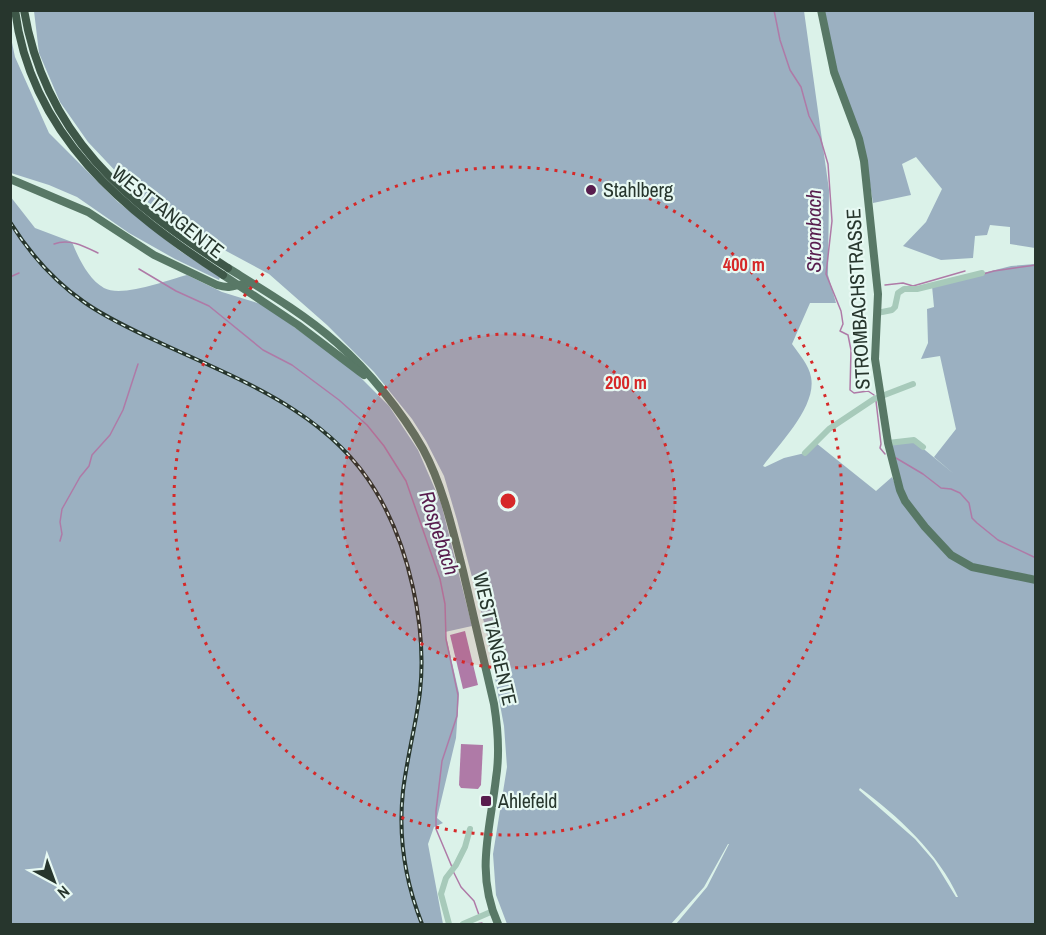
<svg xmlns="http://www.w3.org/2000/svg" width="1046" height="935" font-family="'Archivo Narrow',sans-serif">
  <rect width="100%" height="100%" fill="#dbf2e9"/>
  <g fill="#9bb0c1" fill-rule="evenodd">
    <path d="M34 11H804L829 190 828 275 836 303H810L792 344C799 354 809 365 811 377 817 406 780 443 763 466L765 467 784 458 805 453 816 443 876 491 892 477 902 501 950 558 1035 582V924H676L707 887 729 844H728L704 887 671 924H507L496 895 493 854 507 767 504 726 486 630 457 520 444 476 426 441 412 419 374 372 327 325 269 274 215 245 141 198 88 142 60 102 39 53ZM860 788C897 815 939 854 958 897H956L934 861 915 839 859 790Z"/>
    <path d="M824 11H1035V248L1010 244V227L990 225 987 235 975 236 973 258 941 260 903 246 926 222 942 189 916 157 902 164 911 195 873 203 866 160 837 72Z"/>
    <path d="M10 33 15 57 49 133 118 202 180 251 220 277 219 280 175 259 129 233 77 197 49 185 11 173Z"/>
    <path d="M10 196 35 228 72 242C78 257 88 279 104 288 122 298 167 280 187 275L222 292 264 305 353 370 389 406 418 450 441 503 472 626 445 632 459 693 456 738 437 818 443 823 434 827 428 844 443 924H11Z"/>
    <path d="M1035 264V576C1015 572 991 570 971 563 949 555 920 522 909 501 899 484 895 463 892 443L914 441 954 474 934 457 956 429 940 356 921 359 928 343 927 309 934 307 932 286 1011 266Z"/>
  </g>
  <g fill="#af7aa7">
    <path d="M465 631 478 685 463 689 450 635Z"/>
    <path d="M461 744 483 745 481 785 478 789 461 788 459 785Z"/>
  </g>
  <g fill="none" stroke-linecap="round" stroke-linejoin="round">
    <g stroke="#af7aa7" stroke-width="1.5">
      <path d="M774 10 780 40 790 70 801 87 809 116 820 137 828 164 832 221 826 274 841 311 843 324 840 331 848 335 851 350 850 390 854 393 868 391 874 395"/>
      <path d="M54 244C69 238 84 246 98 253"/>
      <path d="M139 269 176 291 209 306 263 350 292 365 339 400 367 425 384 446 406 481 440 579 445 604 446 639 458 695 457 716 442 761 436 811V829L452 867"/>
      <path d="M983 274 994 271 1036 265"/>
      <path d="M10 277 19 273"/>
      <path d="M885 285 903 283 913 286 965 271"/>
      <path d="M876 401 881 444 880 448 885 454"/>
      <path d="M896 458 923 474 941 488 951 489 960 493 969 503 972 518 977 523 998 540 1036 558"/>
      <path d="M60 541 62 534 60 522 62 509 80 477 89 466 92 455 110 435 123 410 138 364"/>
      <path d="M453 871 461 887 474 901 479 915"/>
      <path d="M476 924 482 923"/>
    </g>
    <g stroke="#a7caba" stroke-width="6">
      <path d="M877 313 892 310 895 307 898 293 904 289H917L982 273"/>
      <path d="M888 443 914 440 923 447"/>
      <path d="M805 453 829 429 874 399 913 384"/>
      <path d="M449 924 441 894 446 878 456 865 465 847 470 829"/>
      <path d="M463 924 493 911"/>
    </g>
    <g stroke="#587866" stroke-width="8">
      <path d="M821 10 834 72 859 139 864 161 878 294 875 359 888 443 900 490 905 501 925 527 951 555 972 567 1036 580"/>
      <path d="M10 179 88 212 154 255 217 285C235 291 238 281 253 284"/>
      <path d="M228 268C265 291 304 314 337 343 369 371 402 412 423 449 443 486 453 531 463 571 473 615 484 660 494 704 498 729 500 753 496 778 490 831 475 873 498 924"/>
      <path d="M223 275 298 325 364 375"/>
    </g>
    <g stroke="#3e5748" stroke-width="8">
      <path d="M15 10C31 136 125 211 223 275"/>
      <path d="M24 10C45 136 126 202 228 268"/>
    </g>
    <g stroke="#27362d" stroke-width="4">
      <path id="rail" d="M10 222C30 254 54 281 84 302 105 317 129 328 152 339 234 378 326 409 375 490 409 545 427 627 420 692 416 725 407 757 403 791 398 837 405 881 422 924"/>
    </g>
    <use href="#rail" stroke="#e7f9f3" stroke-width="1.5" stroke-dasharray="4.5" stroke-linecap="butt"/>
  </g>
  <circle cx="508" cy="501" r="167" fill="#d62828" fill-opacity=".12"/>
  <g fill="none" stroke="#d62828" stroke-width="3" stroke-dasharray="3 6">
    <circle cx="508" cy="501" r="167"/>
    <circle cx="508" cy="501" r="334"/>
  </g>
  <g fill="#581d4e" stroke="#e7f9f3" stroke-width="2">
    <circle cx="591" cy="190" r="6"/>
    <rect x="480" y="795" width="12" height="12" rx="3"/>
  </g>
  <g text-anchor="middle" stroke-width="4.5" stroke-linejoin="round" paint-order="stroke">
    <g font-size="20" fill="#27362d" stroke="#e7f9f3" text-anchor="start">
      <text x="603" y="197">Stahlberg</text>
      <text x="498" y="808">Ahlefeld</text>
    </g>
    <g font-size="20" fill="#27362d" stroke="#e7f9f3">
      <text transform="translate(168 212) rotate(38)" y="7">WESTTANGENTE</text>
      <text transform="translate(858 299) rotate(-93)" y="7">STROMBACHSTRASSE</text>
      <text transform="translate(495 639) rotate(77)" y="7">WESTTANGENTE</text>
    </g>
    <g font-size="21" font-style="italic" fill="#581d4e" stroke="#e7f9f3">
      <text transform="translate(814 231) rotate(-90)" y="7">Strombach</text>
      <text transform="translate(439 533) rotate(72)" y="7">Rospebach</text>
    </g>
  </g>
  <circle cx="508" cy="501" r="9" fill="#d62828" stroke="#e7f9f3" stroke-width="3"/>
  <g font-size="18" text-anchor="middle" font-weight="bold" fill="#d62828" stroke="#e7f9f3" stroke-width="4.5" stroke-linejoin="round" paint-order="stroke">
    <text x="744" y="271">400 m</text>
    <text x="626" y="389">200 m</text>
  </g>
  <rect width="1046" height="935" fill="none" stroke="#27362d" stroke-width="24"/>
  <g transform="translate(54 881) rotate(139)" stroke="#e7f9f3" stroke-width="4.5" paint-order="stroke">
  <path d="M0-4.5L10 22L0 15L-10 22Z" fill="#27362d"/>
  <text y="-9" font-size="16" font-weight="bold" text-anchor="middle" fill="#27362d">N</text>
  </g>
</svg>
